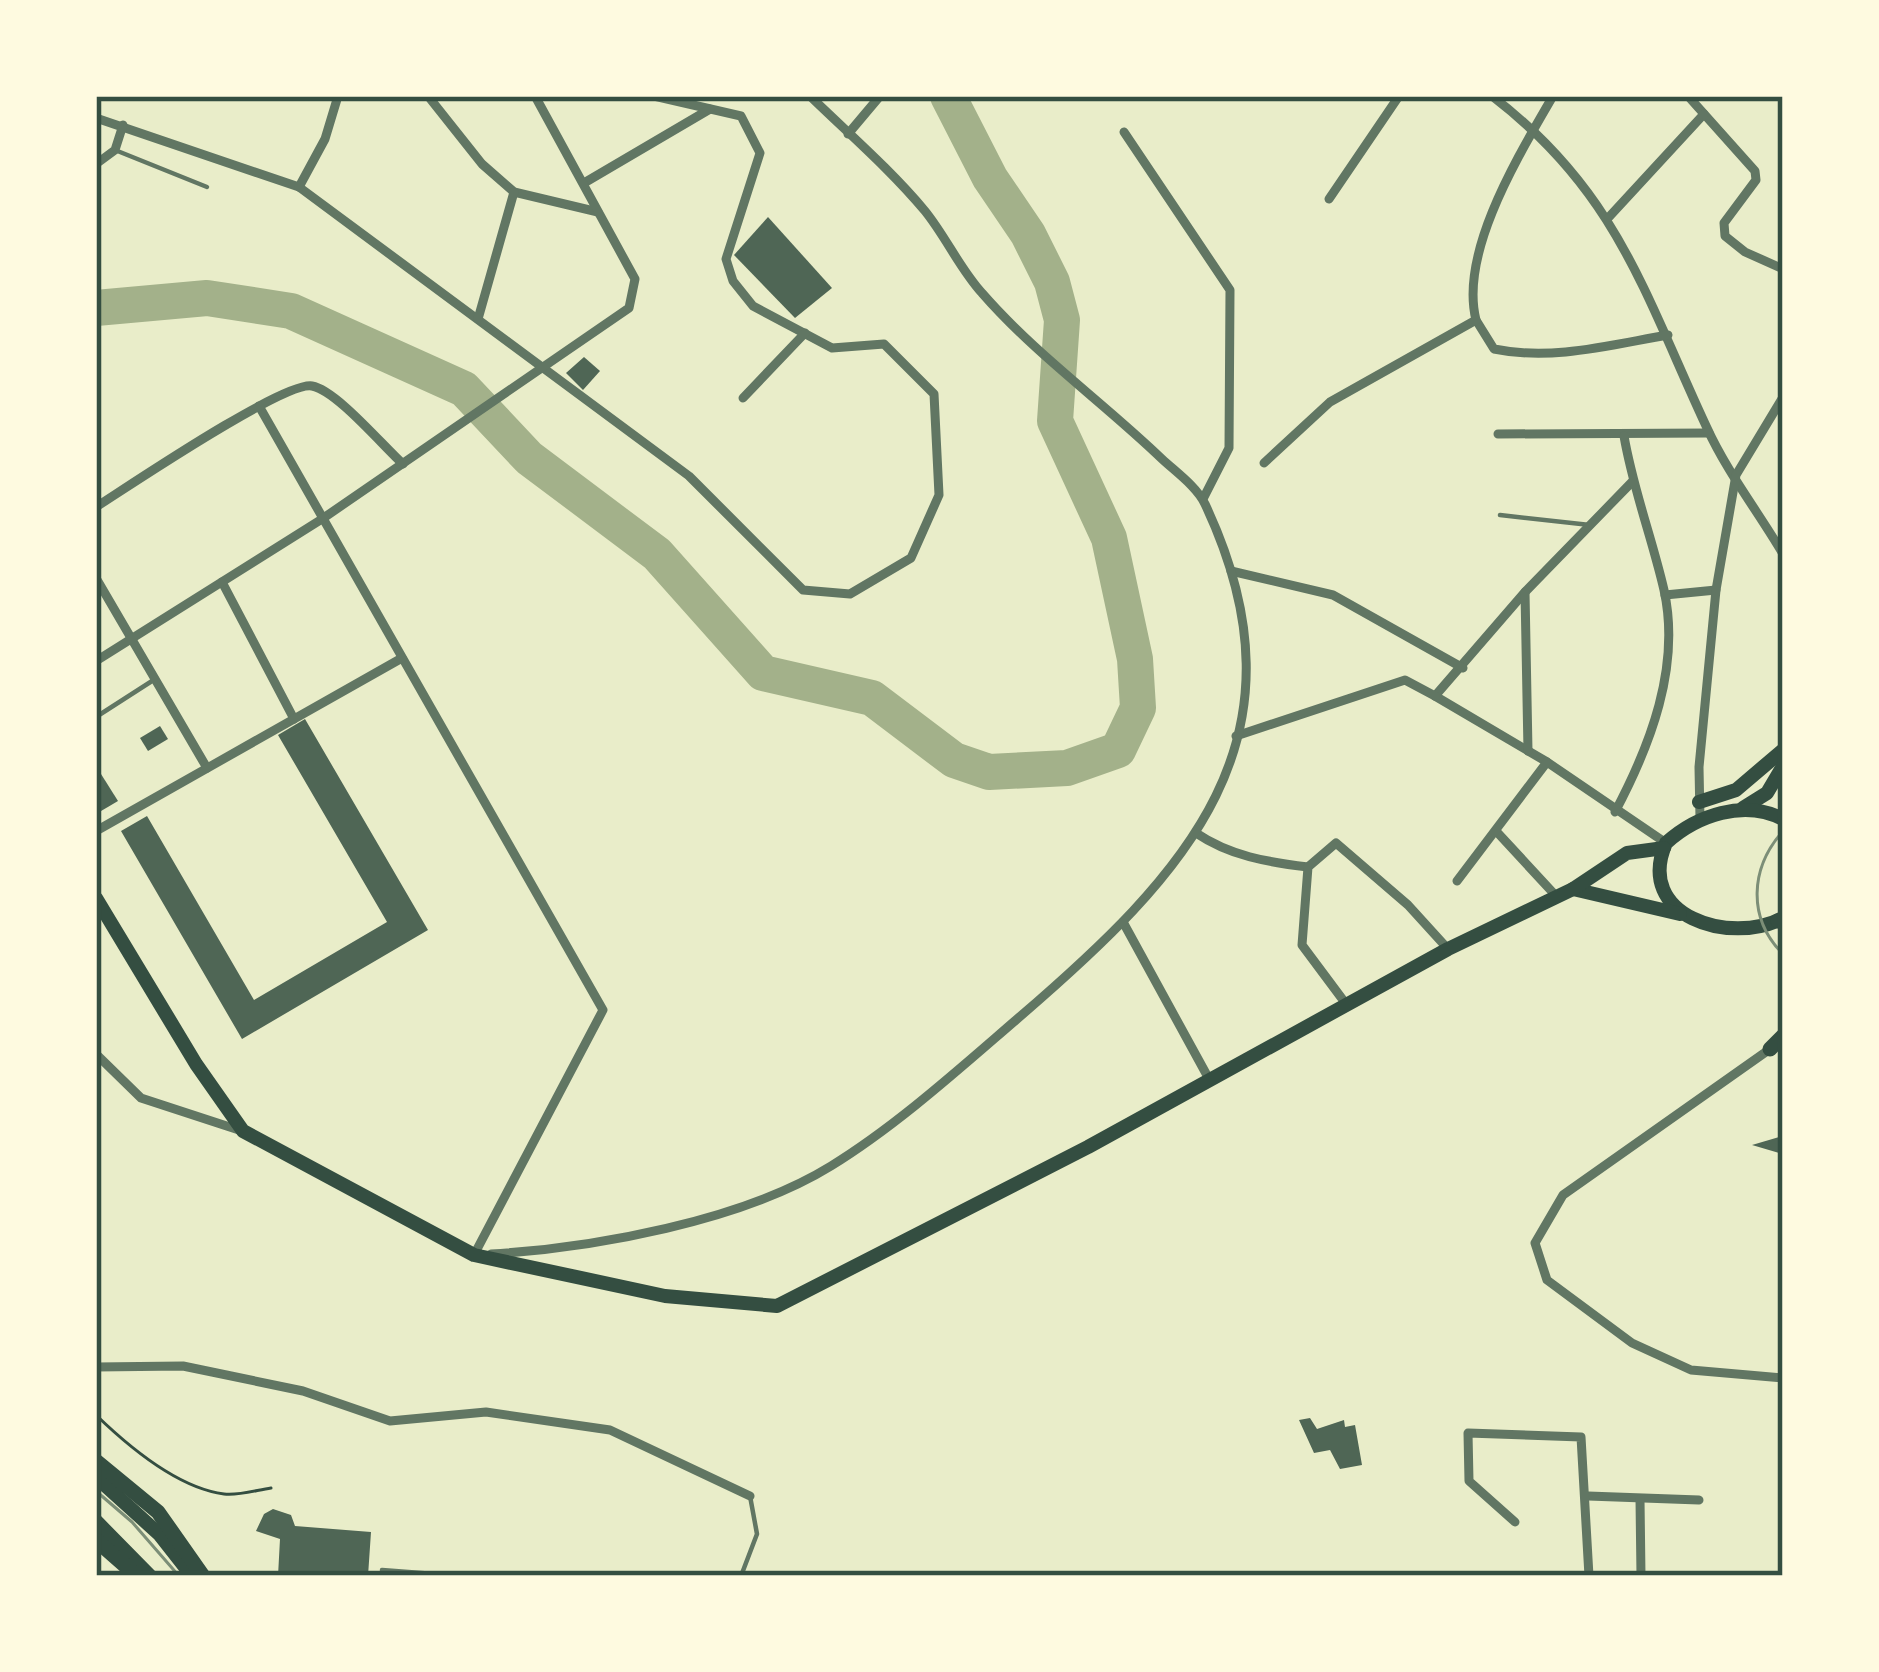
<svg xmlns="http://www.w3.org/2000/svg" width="1879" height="1672" font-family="'Fira Sans',sans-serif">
  <rect width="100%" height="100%" fill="#e9edc9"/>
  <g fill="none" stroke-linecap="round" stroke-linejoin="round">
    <path stroke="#a3b18a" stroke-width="36" d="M96 308 207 298 291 311 464 389 529 458 657 554 763 673 872 698 954 760 989 772 1067 768 1118 750 1138 708 1135 659 1109 538 1055 421 1062 320 1052 282 1028 234 990 178 948 96"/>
  </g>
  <g fill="#4f6655">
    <path d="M768 217 832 288 795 318 734 255Z"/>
    <path d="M584 357 600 371 583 390 566 373Z"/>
    <path d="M305 719 428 930 242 1039 121 831 147 816 254 1000 387 922 278 735Z"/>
    <path d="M160 726 168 739 148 751 140 738Z"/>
    <path d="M101 774 118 801 96 814V777Z"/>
    <path d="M1783 1136V1154L1752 1145Z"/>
    <path d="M1310 1418 1317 1429 1344 1420 1345 1427 1355 1425 1362 1465 1340 1469 1330 1450 1314 1453 1299 1420Z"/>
    <path d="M273 1509 291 1515 295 1526 371 1532 368 1576H278L280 1539 256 1531 264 1514Z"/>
  </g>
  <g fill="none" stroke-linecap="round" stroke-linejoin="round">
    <path stroke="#344e41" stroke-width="3" d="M96 1415C128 1446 178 1488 224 1494 238 1496 257 1490 271 1488"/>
    <g stroke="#617663" stroke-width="4.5">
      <path d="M115 150 207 187"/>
      <path d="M1500 515 1590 525"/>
      <path d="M96 717 152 681"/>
      <path d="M383 1576 382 1570 461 1576"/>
      <path d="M741 1576 757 1534 750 1496"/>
    </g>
    <g stroke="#617663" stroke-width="9">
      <path d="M428 96 482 164 514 192 598 212"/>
      <path d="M1492 96C1617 192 1644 293 1707 428 1727 472 1759 513 1783 554"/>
      <path d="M1688 96 1755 171 1756 180 1724 223 1725 236 1745 252 1783 269"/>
      <path d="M96 118 299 187 689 476 803 590 850 594 911 558 939 495 934 394 884 344 832 348 753 306 733 281 726 259 760 153 741 116 654 96"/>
      <path d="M1124 132 1230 290 1229 448 1203 499"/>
      <path d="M848 134 880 96"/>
      <path d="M96 164 115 150 123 125"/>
      <path d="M584 183 710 109"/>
      <path d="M299 187 325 139 338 96"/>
      <path d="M1329 199 1399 96"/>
      <path d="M1609 217 1704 114"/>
      <path d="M478 319 514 192"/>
      <path d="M1476 320 1494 349C1552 361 1610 345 1668 335"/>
      <path d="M743 398 805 333"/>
      <path d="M259 406 603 1010 474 1255"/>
      <path d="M1498 434 1709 433"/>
      <path d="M1264 463 1330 402 1476 320C1459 252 1519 155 1553 96"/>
      <path d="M1632 482 1525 592 1435 696 1547 762 1666 843"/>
      <path d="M96 507C129 486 284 381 312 386 336 390 383 446 403 464"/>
      <path d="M1231 571 1333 595 1463 668"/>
      <path d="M96 578 207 768"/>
      <path d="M222 582 294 719"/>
      <path d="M1525 592 1528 751"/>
      <path d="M1665 595 1716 590"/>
      <path d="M96 661 322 519 629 308 635 279 535 96"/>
      <path d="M1236 736 1405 680 1435 696"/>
      <path d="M1615 812C1650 746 1681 667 1664 590 1652 538 1633 489 1624 436"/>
      <path d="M1700 819 1699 767 1716 590 1736 475 1783 397"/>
      <path d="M96 831 402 658"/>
      <path d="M1496 831 1557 897"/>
      <path d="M1196 833C1230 856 1267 862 1308 867"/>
      <path d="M1457 881 1547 762"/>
      <path d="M1123 922 1209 1079"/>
      <path d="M1346 1004 1302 945 1308 867 1336 843 1408 905 1448 949"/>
      <path d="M1770 1049 1563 1195 1535 1243 1547 1280 1632 1343 1691 1370 1783 1378"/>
      <path d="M96 1054 141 1098 242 1131"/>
      <path d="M491 1254C594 1248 742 1221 831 1166 896 1126 958 1070 1016 1020 1186 874 1316 740 1205 504 1197 487 1176 472 1162 459 1104 403 1035 354 982 293 960 269 946 237 925 211 891 170 848 133 810 96"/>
      <path d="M96 1367 183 1366 303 1391 390 1421 486 1412 610 1430 750 1496"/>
      <path d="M1588 1496 1699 1500"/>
      <path d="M1640 1499 1641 1576"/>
      <path d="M1515 1522 1469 1481 1468 1433 1581 1437 1589 1576"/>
    </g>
    <g stroke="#344e41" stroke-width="14">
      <path d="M1699 802 1736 790 1783 750"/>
      <path d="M1743 808 1767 793 1783 766"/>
      <path d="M1783 819C1744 799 1697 815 1666 843 1634 916 1730 946 1783 918"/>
      <path d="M1573 889 1680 914"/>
      <path d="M96 898 196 1064 243 1131 474 1255 665 1296 777 1306 1088 1147 1448 949 1573 889 1627 853 1664 848"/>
      <path d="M96 1477 159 1534 192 1576"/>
      <path d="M96 1521 150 1576"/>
    </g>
    <g stroke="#344e41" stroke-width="15">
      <path d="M1778 921 1783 922"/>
      <path d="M1770 1049 1783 1036"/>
      <path d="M96 1461 158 1512 203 1576"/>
      <path d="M96 1540 137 1576"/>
    </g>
    <g stroke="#7c8e77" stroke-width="3">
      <path d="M1783 831C1750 868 1747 918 1783 954"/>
      <path d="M96 1491 132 1522 179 1576"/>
    </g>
  </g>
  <rect width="1879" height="1672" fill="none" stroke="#fefae0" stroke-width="198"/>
  <rect x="99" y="99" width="1681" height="1474" fill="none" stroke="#344e41" stroke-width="4.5"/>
</svg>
